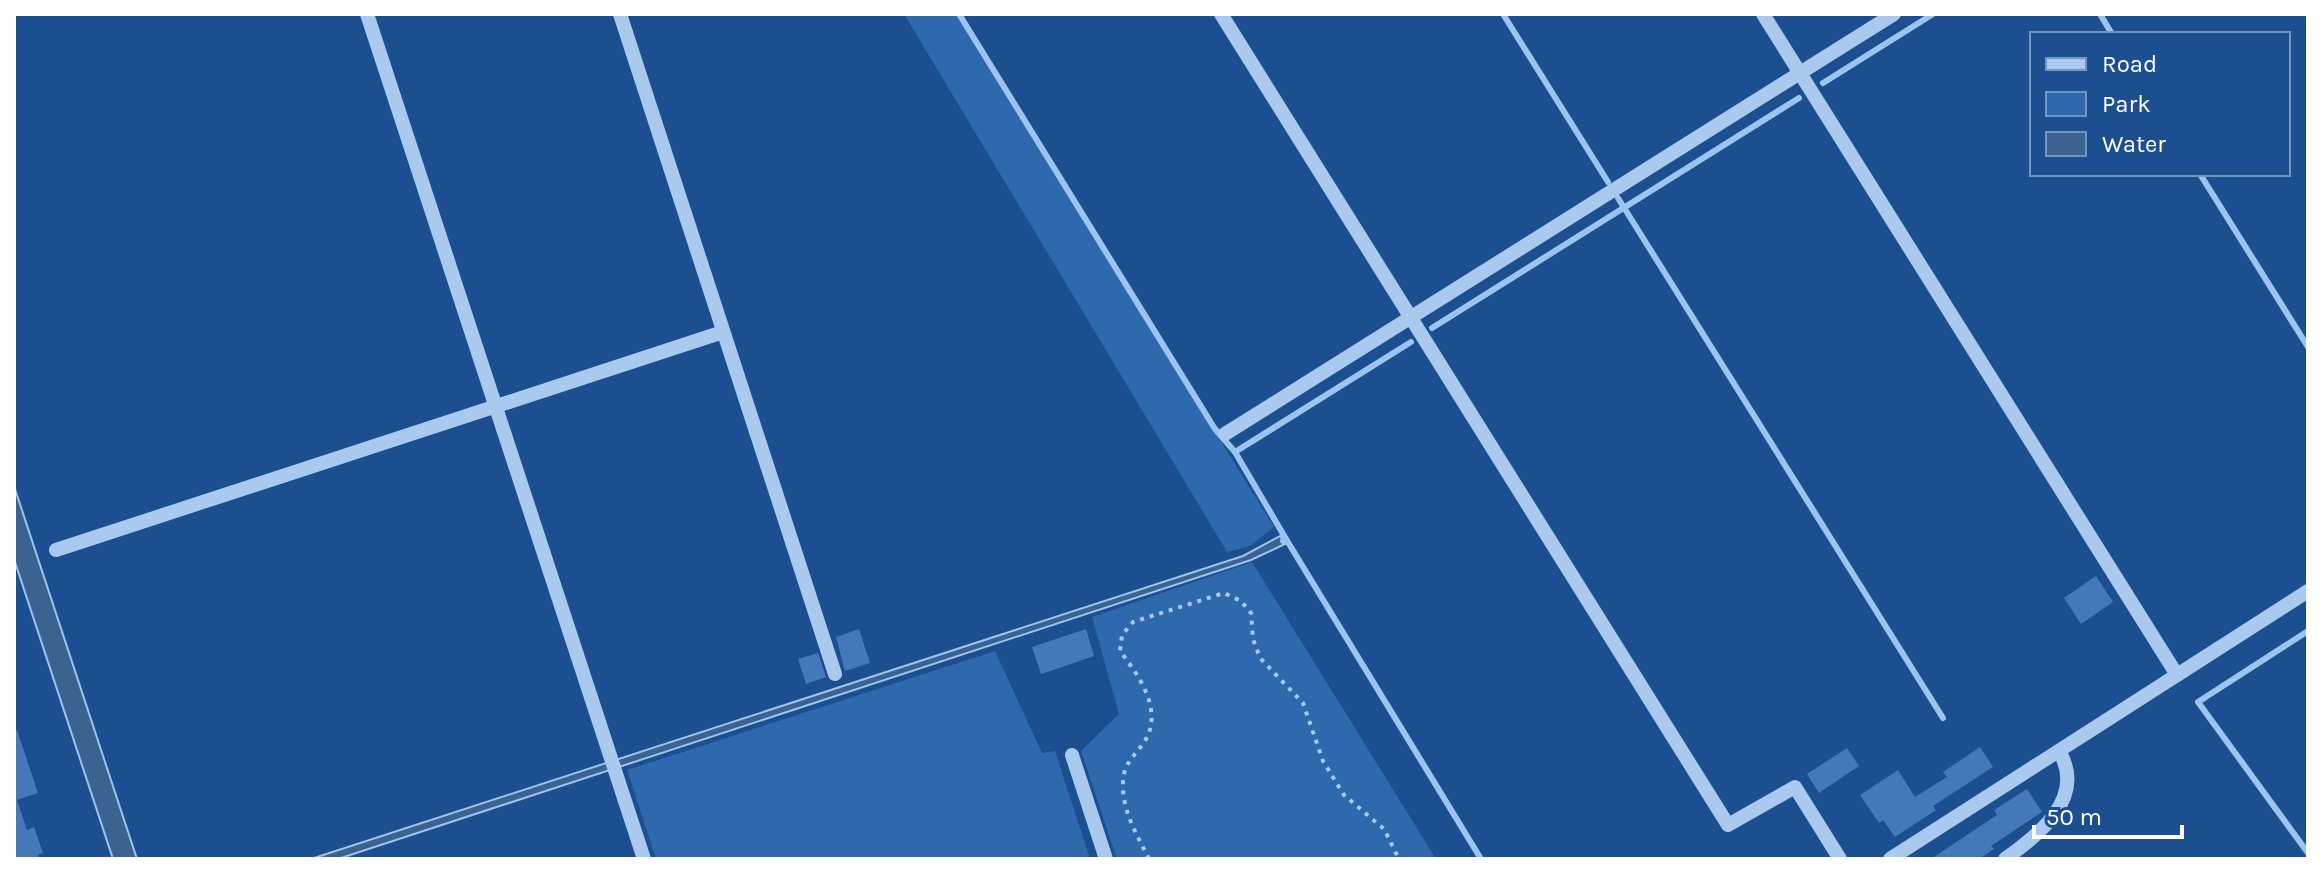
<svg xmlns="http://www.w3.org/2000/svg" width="2322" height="873" font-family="Karla,sans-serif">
  <rect width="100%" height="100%" fill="#1b4f8f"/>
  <g fill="#2e69ad">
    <path d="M904 14H956L1274 527 1250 546 1227 552Z"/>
    <path d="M1252 562 1436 859H1117L1081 751 1119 714 1092 617Z"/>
    <path d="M995 651 1042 753 1055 751 1090 859H656L627 770Z"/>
  </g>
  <g fill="#3c6290" stroke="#9cc4f0" stroke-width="2">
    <path d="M14 486 137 859H113L14 559Z"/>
    <path d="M1280 536 1285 544 1251 560 338 859H311L1243 556Z"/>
  </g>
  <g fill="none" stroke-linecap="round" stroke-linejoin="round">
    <g stroke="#9cc4f0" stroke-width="6">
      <path d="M959 14 1215 429 1235 452"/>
      <path d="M1503 14 1608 182"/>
      <path d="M2100 14 2112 34"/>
      <path d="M1823 83 1933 14"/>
      <path d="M2200 174 2308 347"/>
      <path d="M1618 198 1943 718"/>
      <path d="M1432 328 1799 98"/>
      <path d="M1286 539 1481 859"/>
      <path d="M1283 541 1286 539 1235 452 1411 342"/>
      <path d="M2308 631 2198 702 2308 853"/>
    </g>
  </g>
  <g fill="#4478b7">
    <path d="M2096 576 2113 602 2081 624 2064 598Z"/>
    <path d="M859 629 870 663 845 671 836 637Z"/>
    <path d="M1086 629 1094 656 1041 674 1032 647Z"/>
    <path d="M818 653 826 677 806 684 798 659Z"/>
    <path d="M17 730 38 793 17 800 27 830 34 827 43 853 38 855 39 859H14V731Z"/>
    <path d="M1980 747 1993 767 1933 806 1936 810 1895 837 1883 820 1879 823 1860 795 1898 770 1915 797 1947 777 1943 772Z"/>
    <path d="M1847 748 1859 766 1819 793 1807 774Z"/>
    <path d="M2027 789 2042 812 1991 846 1994 849 1979 859H1931L1997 815 1994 810Z"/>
  </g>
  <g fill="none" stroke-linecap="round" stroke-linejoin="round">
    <path stroke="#a9c9ee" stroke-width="4" stroke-dasharray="4 6" stroke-linecap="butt" d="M1149 859C1137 835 1122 811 1123 783 1123 760 1140 753 1148 735 1161 705 1136 672 1120 651L1122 635 1133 622 1224 593 1241 601 1251 613 1253 639 1260 658 1303 703 1323 761 1344 795 1384 829 1399 859"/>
    <g stroke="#a9c9ee" stroke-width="14">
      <path d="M367 14 644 859"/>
      <path d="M620 14 835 674"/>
      <path d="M1221 14 1728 825 1795 787 1840 859"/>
      <path d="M1763 14 2177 675"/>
      <path d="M1225 434 1894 14"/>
      <path d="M56 550 723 332"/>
      <path d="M1072 755 1106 859"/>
      <path d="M1890 859 2308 591"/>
      <path d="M2005 859C2039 834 2087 798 2059 751"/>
    </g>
  </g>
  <rect width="2322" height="873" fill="none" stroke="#ffffff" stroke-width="32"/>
  <rect x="2030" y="32" width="260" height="144" fill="#1b4f8f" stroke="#7695bc" stroke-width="2"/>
  <rect x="2046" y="58" width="40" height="12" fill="#a9c9ee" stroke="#7695bc" stroke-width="2"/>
  <text x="2102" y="72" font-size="24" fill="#ffffff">Road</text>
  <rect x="2046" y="92" width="40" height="24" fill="#2e69ad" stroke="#7695bc" stroke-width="2"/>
  <text x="2102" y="112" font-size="24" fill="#ffffff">Park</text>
  <rect x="2046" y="132" width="40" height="24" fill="#3c6290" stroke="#7695bc" stroke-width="2"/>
  <text x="2102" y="152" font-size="24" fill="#ffffff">Water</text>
  <path d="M2034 825v12h148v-12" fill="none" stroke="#ffffff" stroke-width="4"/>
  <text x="2046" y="825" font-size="24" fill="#ffffff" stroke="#1b4f8f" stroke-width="6" paint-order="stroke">50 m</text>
</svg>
